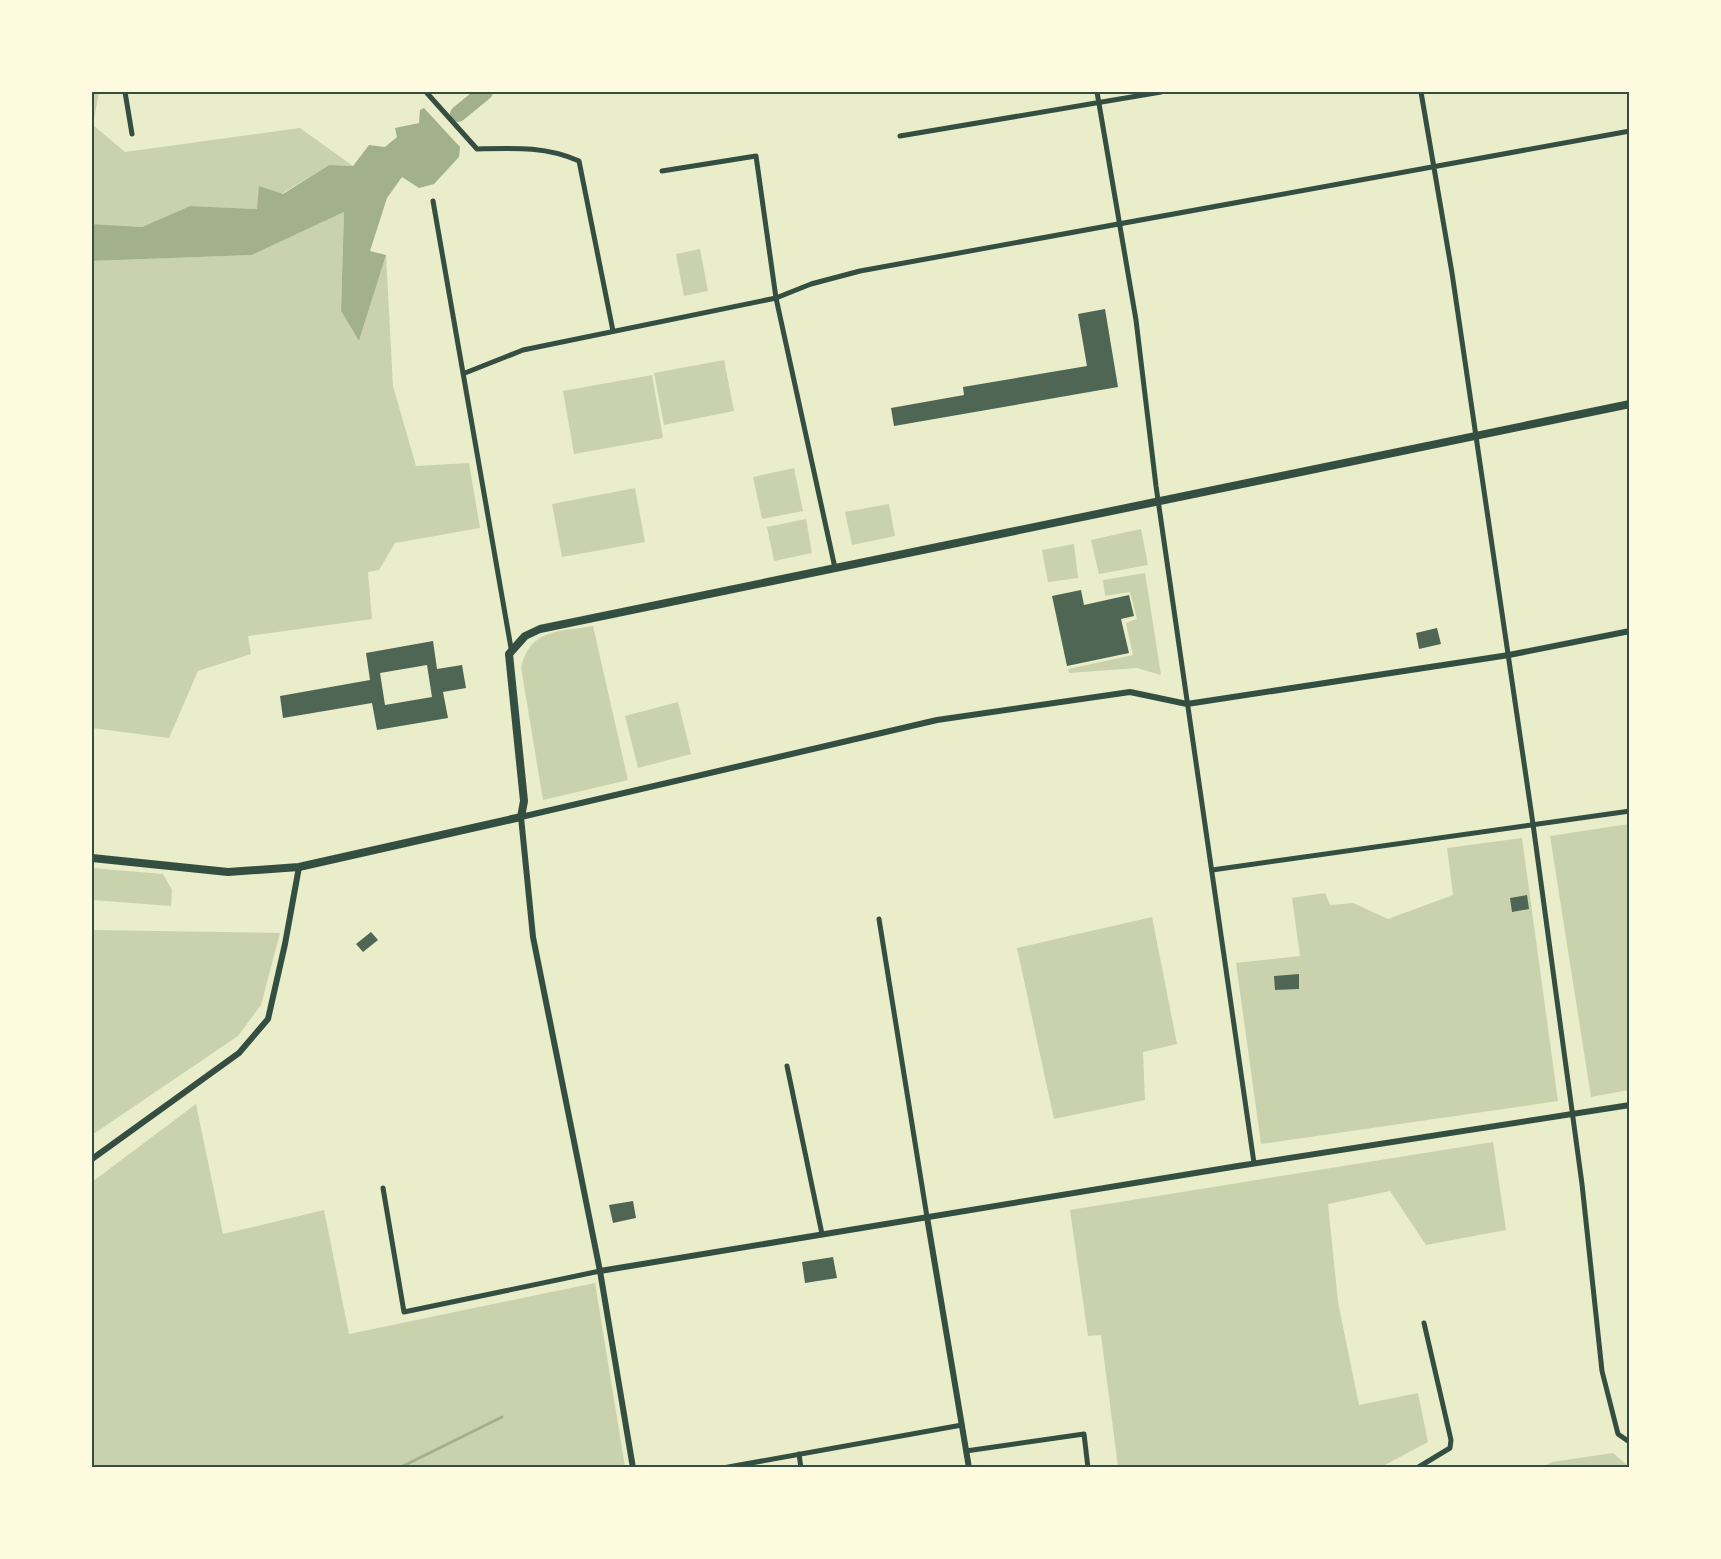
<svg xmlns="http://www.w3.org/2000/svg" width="1721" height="1559" font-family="Arial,sans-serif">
  <rect width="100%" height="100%" fill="#e9edc9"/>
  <g fill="#cad2ad">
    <path d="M92 92H99L93 125 125 152 300 128 353 166 329 165 257 209 190 206 142 227 92 224Z"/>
    <path d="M344 212 341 311 359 341 386 255 393 386 416 466 469 463 480 528 395 543 379 570 368 572 372 619 248 636 251 654 198 671 169 738 92 728V261L252 255Z"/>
    <path d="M700 249 708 291 684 296 676 254Z"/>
    <path d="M724 360 734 411 664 425 654 373Z"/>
    <path d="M652 375 663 438 574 454 563 391Z"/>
    <path d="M794 468 803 511 762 519 753 477Z"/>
    <path d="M635 488 645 542 562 557 552 504Z"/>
    <path d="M889 504 895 536 852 545 845 512Z"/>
    <path d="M806 519 812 553 774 561 767 527Z"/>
    <path d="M1141 529 1148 565 1099 574 1091 540Z"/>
    <path d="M1074 544 1078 578 1048 582 1042 550Z"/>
    <path d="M1145 573 1161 675 1137 668 1069 673 1068 669 1133 655 1126 623 1137 619 1130 592 1105 596 1103 580Z"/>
    <path d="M593 626 628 780 543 800 521 667C531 628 559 632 593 626Z"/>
    <path d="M678 702 691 754 638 768 625 716Z"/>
    <path d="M1629 824V1090L1591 1097 1550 836Z"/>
    <path d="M1522 838 1558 1101 1261 1144 1236 963 1300 956 1292 898 1325 893 1330 905 1353 903 1388 919 1453 895 1447 848Z"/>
    <path d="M92 868 163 874 172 890 171 906 92 900Z"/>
    <path d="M1152 917 1177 1044 1143 1052 1145 1100 1054 1119 1017 948Z"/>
    <path d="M92 930 280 933 261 1005 238 1036 92 1135Z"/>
    <path d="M196 1104 223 1234 324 1210 349 1334 595 1283 625 1467H92V1182Z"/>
    <path d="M1493 1142 1506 1230 1426 1245 1390 1191 1328 1204 1338 1302 1359 1405 1418 1393 1428 1442 1381 1467H1118L1101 1335 1088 1336 1070 1210Z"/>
    <path d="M1613 1453 1629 1467H1543L1552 1462Z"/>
  </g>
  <path fill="#a3b18a" d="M424 108 460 147 459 157 434 184 419 188 402 177 387 198 370 251 386 255 359 341 341 311 344 212 252 255 92 261V224L142 227 190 206 257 209 259 186 283 194 329 165 353 166 369 145 385 147 397 137 395 128 419 123 420 110Z"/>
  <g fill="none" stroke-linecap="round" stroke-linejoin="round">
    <path stroke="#a3b18a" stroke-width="3" d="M399 1468 502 1417"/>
    <path stroke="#a3b18a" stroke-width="16" d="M458 114 485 92"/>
  </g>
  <g fill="#4f6655" fill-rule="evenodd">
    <path d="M1105 309 1118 387 894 426 891 408 964 395 963 387 1087 366 1078 314Z"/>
    <path d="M1081 590 1084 605 1129 595 1134 616 1121 619 1129 653 1067 666 1052 596Z"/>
    <path d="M1437 628 1441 644 1419 649 1416 633Z"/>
    <path d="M433 641 437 669 462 665 466 688 443 692 448 718 377 730 372 703 283 718 280 696 370 680 366 653ZM427 665 432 697 385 705 380 673Z"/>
    <path d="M1527 895 1529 909 1512 912 1510 898Z"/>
    <path d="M371 932 378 940 363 952 356 944Z"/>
    <path d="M1299 974V989L1275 990 1274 976Z"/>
    <path d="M633 1201 636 1218 613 1223 609 1205Z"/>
    <path d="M833 1257 837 1278 805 1283 802 1262Z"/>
  </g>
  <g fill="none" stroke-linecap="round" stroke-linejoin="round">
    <g stroke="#344e41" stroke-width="5">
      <path d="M125 92 132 134"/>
      <path d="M426 92 477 149C513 148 546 146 579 161L613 331"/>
      <path d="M1097 92 1136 320 1156 486 1254 1163"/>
      <path d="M1421 92 1452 273 1533 824 1582 1184 1602 1371 1618 1434 1628 1441"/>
      <path d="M900 136 1161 92"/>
      <path d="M662 171 756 156 776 298 835 568"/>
      <path d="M433 201 511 648"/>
      <path d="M465 373 523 350 776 298 811 284 860 271 1630 131"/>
      <path d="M1212 870 1630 811"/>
      <path d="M879 919 927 1217"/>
      <path d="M787 1066 822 1234"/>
      <path d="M383 1188 404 1312 600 1271"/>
      <path d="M966 1451 1084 1434 1088 1468"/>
      <path d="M799 1454 801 1468"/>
      <path d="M723 1468 962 1425"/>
      <path d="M1417 1468 1450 1448 1451 1440 1424 1323"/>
    </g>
    <g stroke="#344e41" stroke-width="6">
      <path d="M92 1159 239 1053 268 1019 285 944 299 867"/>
      <path d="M927 1217 969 1468"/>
      <path d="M600 1271 1238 1166 1630 1105"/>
      <path d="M633 1468 600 1271 533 937 521 817 937 720 1130 692 1187 704 1509 655 1630 631"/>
    </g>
    <path stroke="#344e41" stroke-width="8" d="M92 858 228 872 299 867 521 817 524 801 509 654 525 636 540 629 1630 404"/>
  </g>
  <rect width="1721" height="1559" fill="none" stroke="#fefae0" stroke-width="186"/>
  <rect x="93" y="93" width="1535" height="1373" fill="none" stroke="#344e41" stroke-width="2"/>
</svg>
